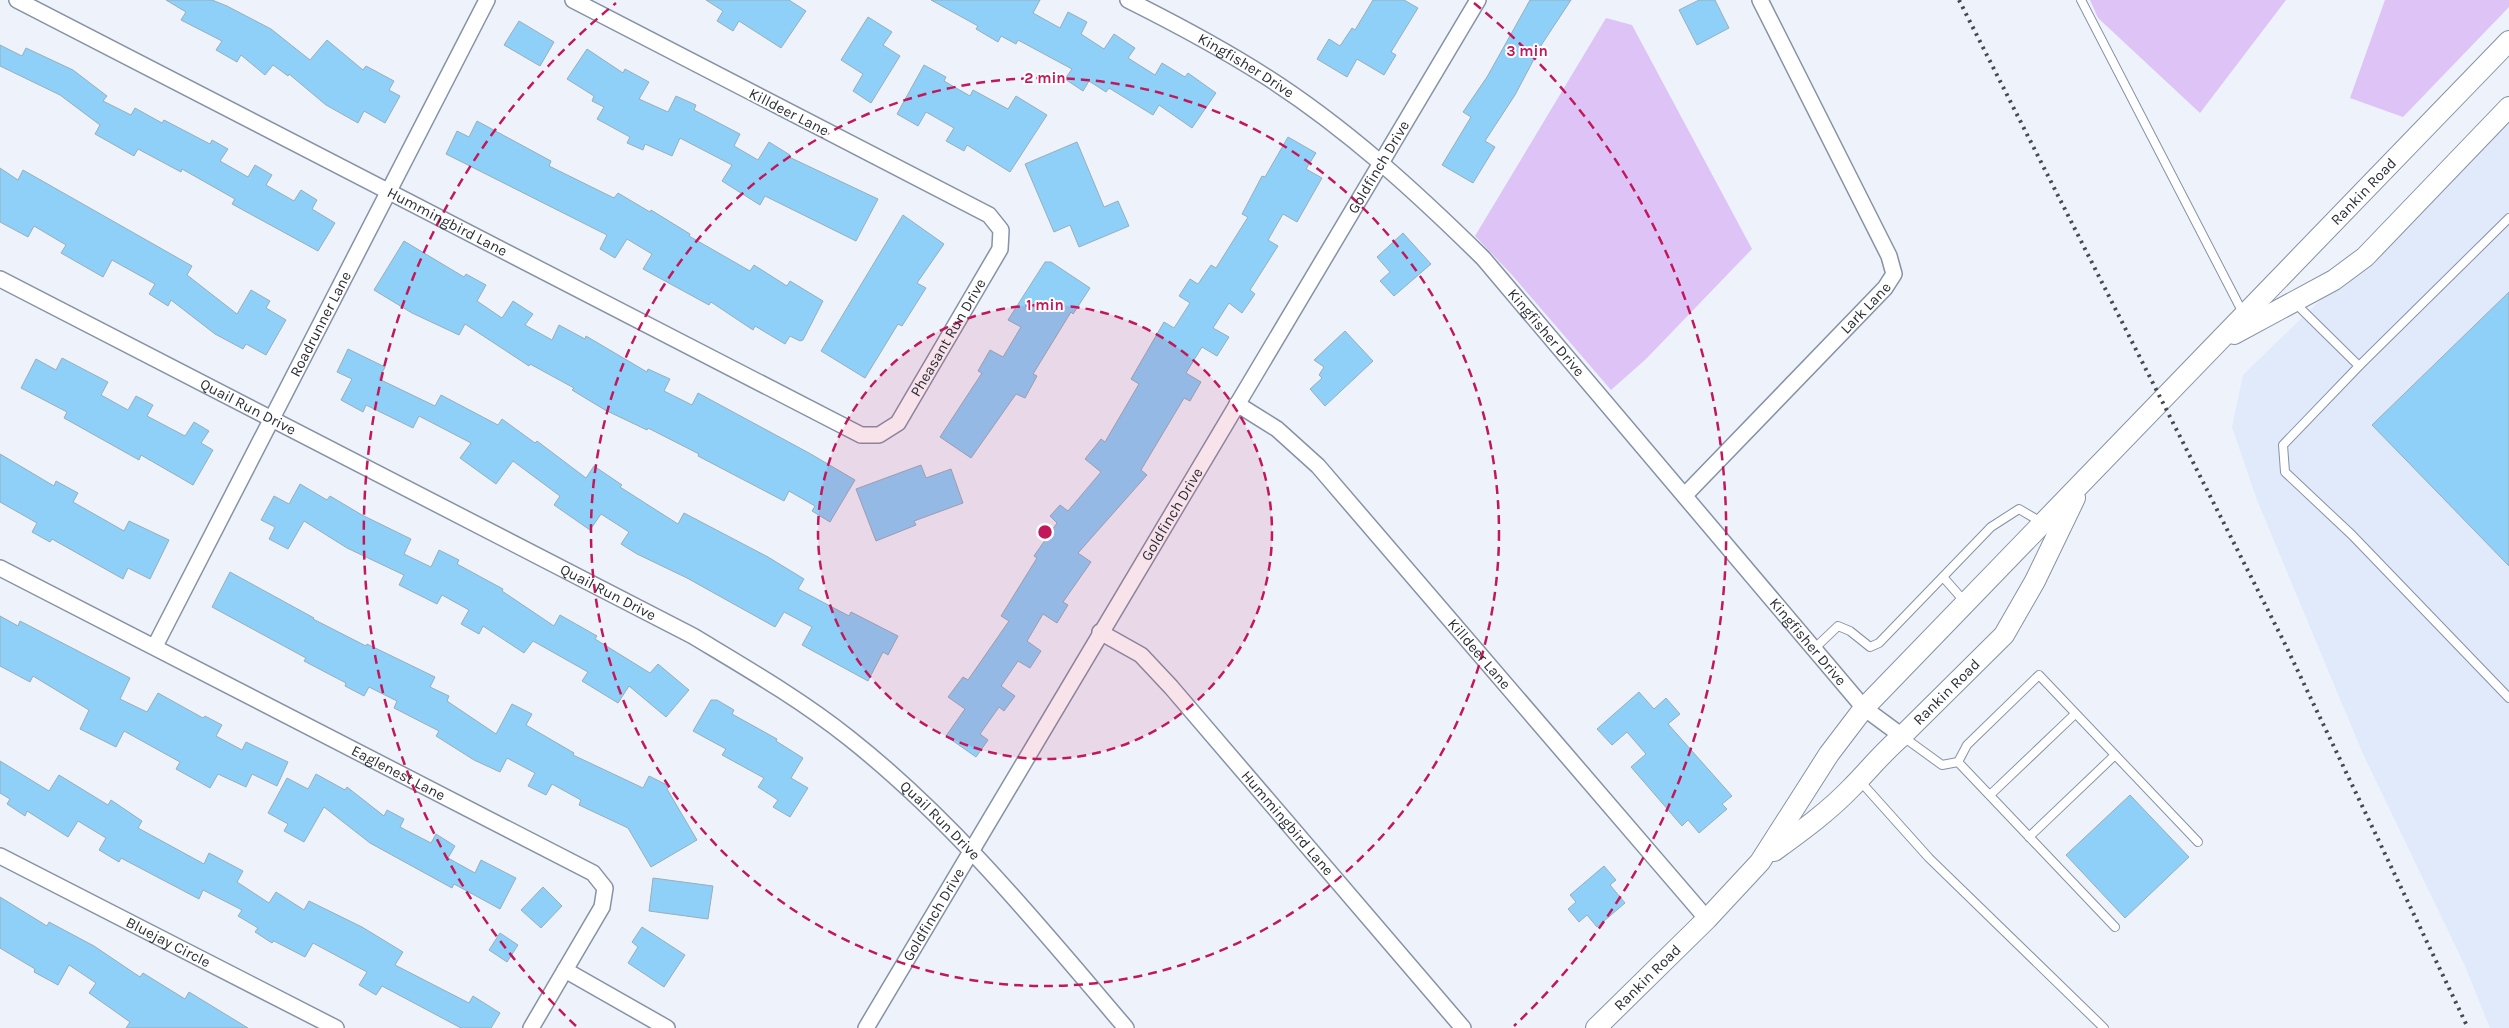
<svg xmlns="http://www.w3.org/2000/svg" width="2509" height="1028" font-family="Karla,sans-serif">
  <rect width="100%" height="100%" fill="#eef3fb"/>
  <path fill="#e0eafb" d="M2509 117V1028H2490L2465 966 2363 754 2257 500 2232 427 2243 375Z"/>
  <g fill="#dec3f7">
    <path d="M2090 0H2286L2200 113 2098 18Z"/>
    <path d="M2385 0H2509V7L2403 117 2350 98Z"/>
    <path d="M1606 18 1632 25 1752 249 1646 359 1611 390 1512 275 1475 236Z"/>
  </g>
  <g fill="#8ed0f7" stroke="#98aebb">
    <path d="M166 0H212L227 6 271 29 310 60 327 40 363 70 366 66 394 81 389 90 400 96 385 123 364 111 358 123 326 105 289 74 288 76 273 65 265 75 241 55 237 62 216 50 222 41 181 20 186 12Z"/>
    <path d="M706 0H789L806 11 781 48 739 21 733 31 717 21 723 11Z"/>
    <path d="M931 0H1040L1033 13 1060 28 1068 12 1087 22 1081 34 1104 49 1114 34 1135 48 1128 58 1155 75 1162 63 1185 77 1188 73 1216 93 1192 128 1159 105 1153 115 1109 88 1106 92 1089 81 1083 91 1065 79 1072 69 1018 40 1016 44 1001 36 998 42 976 29 978 26Z"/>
    <path d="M1373 0H1404L1418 8 1391 52 1396 55 1384 75 1357 59 1347 77 1317 59 1329 39 1340 46 1352 28 1355 30Z"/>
    <path d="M1530 0H1571L1542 44 1515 95 1485 141 1495 147 1473 183 1442 165 1471 117 1463 112 1487 77Z"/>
    <path d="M1699 0H1715L1729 28 1697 45 1679 10Z"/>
    <path d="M868 17 892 32 883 45 900 56 871 103 853 91 863 74 841 60Z"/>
    <path d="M519 21 554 42 540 66 504 45Z"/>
    <path d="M0 45 22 56 26 48 73 70 107 96 103 101 131 115 135 108 162 123 164 120 210 144 212 140 228 149 220 161 248 177 255 165 272 175 266 185 294 201 301 190 317 200 312 209 335 223 318 251 232 204 235 199 182 169 181 172 138 149 134 156 95 134 100 125 60 95 0 66Z"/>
    <path d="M587 49 623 73 625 69 649 82 639 99 668 112 676 96 696 105 694 110 740 134 734 146 758 160 769 142 790 155 789 157 878 199 856 241 765 196 760 205 722 181 732 165 680 138 672 156 645 144 643 150 627 143 630 137 597 119 604 107 592 101 594 96 567 79Z"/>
    <path d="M924 65 946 77 944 81 970 96 973 90 1008 109 1016 96 1047 115 1010 172 967 145 964 151 946 141 954 128 926 112 918 126 897 114Z"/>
    <path d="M477 121 551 161 549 166 614 198 618 193 650 212 651 210 690 234 689 236 750 271 754 265 787 286 790 281 823 301 803 340 800 341 790 336 785 344 755 326 753 330 711 302 709 305 643 269 652 254 627 239 615 258 600 249 607 235 446 154 457 131 469 137Z"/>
    <path d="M1288 137 1316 153 1306 169 1322 178 1297 222 1283 214 1268 240 1278 246 1250 290 1255 294 1242 313 1229 303 1213 328 1229 337 1217 356 1202 347 1186 373 1201 382 1190 401 1184 398 1141 470 1147 475 1078 553 1091 562 1063 602 1068 605 1057 623 1043 614 1027 641 1041 651 1030 668 1018 661 1001 686 1015 696 1004 711 999 707 980 734 988 740 976 757 946 736 965 709 948 697 963 677 968 680 1009 621 1001 616 1037 558 1034 556 1057 523 1050 516 1060 505 1068 511 1101 472 1085 459 1101 439 1105 442 1139 384 1131 379 1164 322 1174 328 1190 303 1179 296 1190 279 1198 284 1211 265 1216 268 1248 217 1242 214 1262 176 1265 177Z"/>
    <path d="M1077 142 1104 207 1118 201 1129 226 1079 247 1070 225 1054 232 1025 164Z"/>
    <path d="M0 168 18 180 23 170 192 266 187 275 237 314 251 290 270 301 266 308 286 320 266 355 246 344 243 349 215 334 171 300 168 306 149 294 155 284 112 260 103 277 61 253 66 245 34 226 28 237 0 222Z"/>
    <path d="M903 215 944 244 917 283 926 288 902 326 898 324 865 378 821 351Z"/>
    <path d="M1403 233 1431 264 1394 296 1380 281 1390 272 1377 257Z"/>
    <path d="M404 241 464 277 466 274 486 285 477 301 502 318 513 301 533 314 525 325 552 340 559 325 585 339 586 336 647 372 648 369 670 379 664 391 692 405 698 393 809 453 855 480 830 522 812 511 815 506 789 491 784 501 698 456 699 454 648 428 647 430 605 410 572 390 574 388 530 364 529 366 465 324 459 335 412 313 374 290Z"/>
    <path d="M1045 262H1051L1090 288 1073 314 1071 312 1033 374 1037 376 1025 398 1016 394 971 458 940 437 982 373 978 371 990 350 1003 357 1021 327 1008 320Z"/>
    <path d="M2509 292V566L2372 425Z"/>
    <path d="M1345 331 1373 361 1325 406 1310 389 1322 378 1319 375 1324 367 1314 360Z"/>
    <path d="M348 349 385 367 379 379 435 406 441 395 498 425 502 419 535 443 537 441 586 478 594 466 622 485 620 487 678 524 684 513 768 557 804 579 798 589 849 616 851 612 898 636 888 655 883 652 868 681 802 645 812 627 784 612 775 627 687 578 637 554 621 544 629 532 601 514 590 530 554 505 560 496 513 461 496 484 460 458 471 443 419 416 413 428 366 405 363 412 341 400 352 379 337 372Z"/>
    <path d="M62 358 108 382 101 395 128 410 136 396 153 405 147 416 185 436 194 422 209 431 201 443 213 450 193 485 141 455 139 460 64 418 67 412 21 388 36 359 56 370Z"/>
    <path d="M0 454 54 486 56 481 78 493 73 502 124 531 129 521 169 540 150 579 128 568 123 579 52 539 50 542 32 532 37 523 0 502Z"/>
    <path d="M921 465 926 478 951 469 963 503 914 521 916 525 876 541 856 489Z"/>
    <path d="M300 484 327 500 330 496 362 515 411 539 404 554 431 567 439 550 459 560 457 564 503 589 502 591 554 626 560 615 597 636 595 639 650 673 658 664 689 690 666 717 629 686 618 703 582 681 588 672 533 641 524 653 483 626 479 634 461 624 469 610 442 595 437 604 399 585 404 575 347 548 304 521 288 549 269 539 275 527 261 520 274 496 289 504Z"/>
    <path d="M230 572 314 618 313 619 366 646 367 644 435 677 430 687 449 696 447 701 496 734 512 704 532 714 526 725 574 753 573 755 643 788 649 776 669 786 667 789 697 840 651 867 628 828 579 805 581 800 552 784 546 795 528 786 535 773 507 758 500 772 474 760 436 736 439 731 394 708 397 701 369 687 364 696 345 686 346 683 304 661 306 658 212 607Z"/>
    <path d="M0 616 18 626 20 621 130 678 120 699 147 712 158 693 203 718 205 716 222 725 216 736 242 750 246 742 288 762 277 786 252 774 246 787 218 774 210 788 176 769 180 762 124 731 116 747 80 729 89 710 33 676 30 682 0 666Z"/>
    <path d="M1639 692 1654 709 1666 698 1680 714 1668 724 1732 796 1722 804 1727 809 1699 833 1688 820 1682 826 1631 767 1646 754 1627 732 1612 745 1597 729Z"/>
    <path d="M711 700H717L734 710 732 714 777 739 776 741 803 758 791 778 808 788 790 817 773 807 778 800 758 787 764 778 722 755 726 749 693 731Z"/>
    <path d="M0 761 49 791 59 775 108 805 111 800 142 821 138 828 204 864 209 853 243 871 237 882 269 903 276 892 304 910 309 901 362 927 403 952 395 965 469 1003 473 996 500 1013 491 1028H461L382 986 376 995 359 985 367 972 313 943 305 957 274 941 272 943 255 932 258 928 238 916 242 910 203 890 199 899 121 858 119 862 99 850 106 838 78 821 68 837 27 811 25 816 7 804 10 799 0 793Z"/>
    <path d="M316 774 345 790 347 787 384 816 387 810 404 819 400 827 431 843 436 834 455 846 448 858 475 873 481 860 516 878 500 909 454 884 452 888 370 843 324 807 304 842 284 831 288 824 268 813 287 778 308 789Z"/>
    <path d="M2130 795 2189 857 2125 918 2066 855Z"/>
    <path d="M1604 866 1616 880 1610 885 1625 903 1597 927 1587 915 1579 922 1568 909 1576 902 1570 895Z"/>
    <path d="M653 878 713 886 708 919 649 911Z"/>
    <path d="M543 887 562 906 541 928 521 910Z"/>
    <path d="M0 897 47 926 49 922 94 946 140 977 143 973 185 999 189 992 248 1028H126L130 1022 89 993 96 983 69 965 58 985 34 972 35 969 0 948Z"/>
    <path d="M642 927 685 955 664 987 628 963 638 947 632 942Z"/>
    <path d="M500 933 518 945 507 962 489 950Z"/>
  </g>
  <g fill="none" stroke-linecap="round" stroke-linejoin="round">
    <g stroke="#8692a5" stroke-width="10">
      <g id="service">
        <path d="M2081 0 2243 313"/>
        <path d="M2294 302 2359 366 2509 218"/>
        <path d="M2359 366 2283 445 2285 472 2352 535 2509 698"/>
        <path d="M1943 577 1965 602"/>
        <path d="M1815 648 1838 626 1850 631 1870 647 1879 643 1991 527 2019 509 2041 522"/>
        <path d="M1902 736 1942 765 1958 762 2115 927"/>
        <path d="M1958 762 1967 745 2039 675 2198 842"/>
        <path d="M1860 781 1929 858 2104 1028"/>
        <path d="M1990 795 2075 714"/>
        <path d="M2029 837 2115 755"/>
      </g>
    </g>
    <g stroke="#8692a5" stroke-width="18">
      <g id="minor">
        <path id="s1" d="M17 0 861 435H879L898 423 1000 249 1001 230 989 215 573 0"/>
        <path id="s2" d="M1128 0C1174 23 1221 48 1265 76 1345 127 1415 191 1483 258L1864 708 1902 736"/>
        <path id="s3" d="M0 279 693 636C746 668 800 699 849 738 954 821 1039 926 1126 1028"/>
        <path id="s4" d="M1237 404 1277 429 1318 466 1707 919"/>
        <path id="s5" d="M1685 495 1885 288 1894 274 1889 256 1760 0"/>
        <path id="s6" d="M0 568 593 873 605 888 602 907 531 1028"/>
        <path id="s7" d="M1100 632 1141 655 1171 687 1463 1028"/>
        <path id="s8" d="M155 646 487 0"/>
        <path id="s9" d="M0 856 336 1028"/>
        <path d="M565 970 667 1028"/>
        <path id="s10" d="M866 1028 1478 0"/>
      </g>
    </g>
    <g stroke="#8692a5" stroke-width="22">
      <g id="tertiary">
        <path d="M2234 334 2334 280 2365 257 2509 107"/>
        <path id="s11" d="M1774 851C1800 832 1828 812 1851 788 1868 771 1883 752 1902 736L2004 635 2035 581 2075 498"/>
        <path id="s12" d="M1596 1028 1707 919 1760 862 1829 754 1864 708 2509 41"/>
      </g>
    </g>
    <use href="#service" stroke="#fff" stroke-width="8"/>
    <use href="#minor" stroke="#fff" stroke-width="15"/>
    <use href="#tertiary" stroke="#fff" stroke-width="20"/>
    <path stroke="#454951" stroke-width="4" stroke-dasharray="2.5 5" stroke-linecap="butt" d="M1959 0 2284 642 2468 1028"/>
  </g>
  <circle cx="1045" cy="532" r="227" fill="#c2185b" fill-opacity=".12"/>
  <g fill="none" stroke="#c2185b" stroke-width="2.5" stroke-dasharray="9 6">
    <circle cx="1045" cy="532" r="227"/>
    <circle cx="1045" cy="532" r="454"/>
    <path d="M576 1026A681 681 0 0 1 616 3M1474 3A681 681 0 0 1 1514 1026"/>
  </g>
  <g text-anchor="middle" stroke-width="4" stroke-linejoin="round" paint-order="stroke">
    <g font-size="15" fill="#2a2e36" stroke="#fff">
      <text dy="5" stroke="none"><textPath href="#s2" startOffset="135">Kingfisher Drive</textPath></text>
      <text transform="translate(789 112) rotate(27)" y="5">Killdeer Lane</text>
      <text dy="5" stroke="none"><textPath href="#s10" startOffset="1002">Goldfinch Drive</textPath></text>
      <text dy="5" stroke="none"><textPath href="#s12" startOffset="1138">Rankin Road</textPath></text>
      <text dy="5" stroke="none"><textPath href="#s1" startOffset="484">Hummingbird Lane</textPath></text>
      <text dy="5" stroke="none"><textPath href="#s5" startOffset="260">Lark Lane</textPath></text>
      <text dy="5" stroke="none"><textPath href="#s8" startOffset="362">Roadrunner Lane</textPath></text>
      <text dy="5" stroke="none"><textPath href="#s2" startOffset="539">Kingfisher Drive</textPath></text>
      <text dy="5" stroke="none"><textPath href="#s1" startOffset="1089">Pheasant Run Drive</textPath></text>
      <text dy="5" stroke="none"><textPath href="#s3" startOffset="279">Quail Run Drive</textPath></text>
      <text dy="5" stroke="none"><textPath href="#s10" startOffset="598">Goldfinch Drive</textPath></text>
      <text dy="5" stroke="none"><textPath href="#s3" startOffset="684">Quail Run Drive</textPath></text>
      <text dy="5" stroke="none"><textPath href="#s2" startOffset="944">Kingfisher Drive</textPath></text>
      <text dy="5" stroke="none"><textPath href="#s4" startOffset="350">Killdeer Lane</textPath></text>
      <text dy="5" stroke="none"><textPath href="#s11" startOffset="235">Rankin Road</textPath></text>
      <text dy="5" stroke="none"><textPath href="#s6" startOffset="448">Eaglenest Lane</textPath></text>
      <text dy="5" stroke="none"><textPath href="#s3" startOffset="1089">Quail Run Drive</textPath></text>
      <text dy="5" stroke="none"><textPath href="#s7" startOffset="270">Hummingbird Lane</textPath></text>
      <text dy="5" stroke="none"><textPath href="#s10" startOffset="132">Goldfinch Drive</textPath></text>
      <text dy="5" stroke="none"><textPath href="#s9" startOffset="189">Bluejay Circle</textPath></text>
      <text dy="5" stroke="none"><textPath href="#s12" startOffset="72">Rankin Road</textPath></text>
    </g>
  </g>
  <circle cx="1045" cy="532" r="8" fill="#c2185b" stroke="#fff" stroke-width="2.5"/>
  <g font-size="15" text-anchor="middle" font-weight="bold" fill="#c2185b" stroke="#fff" stroke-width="4" stroke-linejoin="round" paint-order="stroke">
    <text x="1527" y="56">3 min</text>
    <text x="1045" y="83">2 min</text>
    <text x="1045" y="310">1 min</text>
  </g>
</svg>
